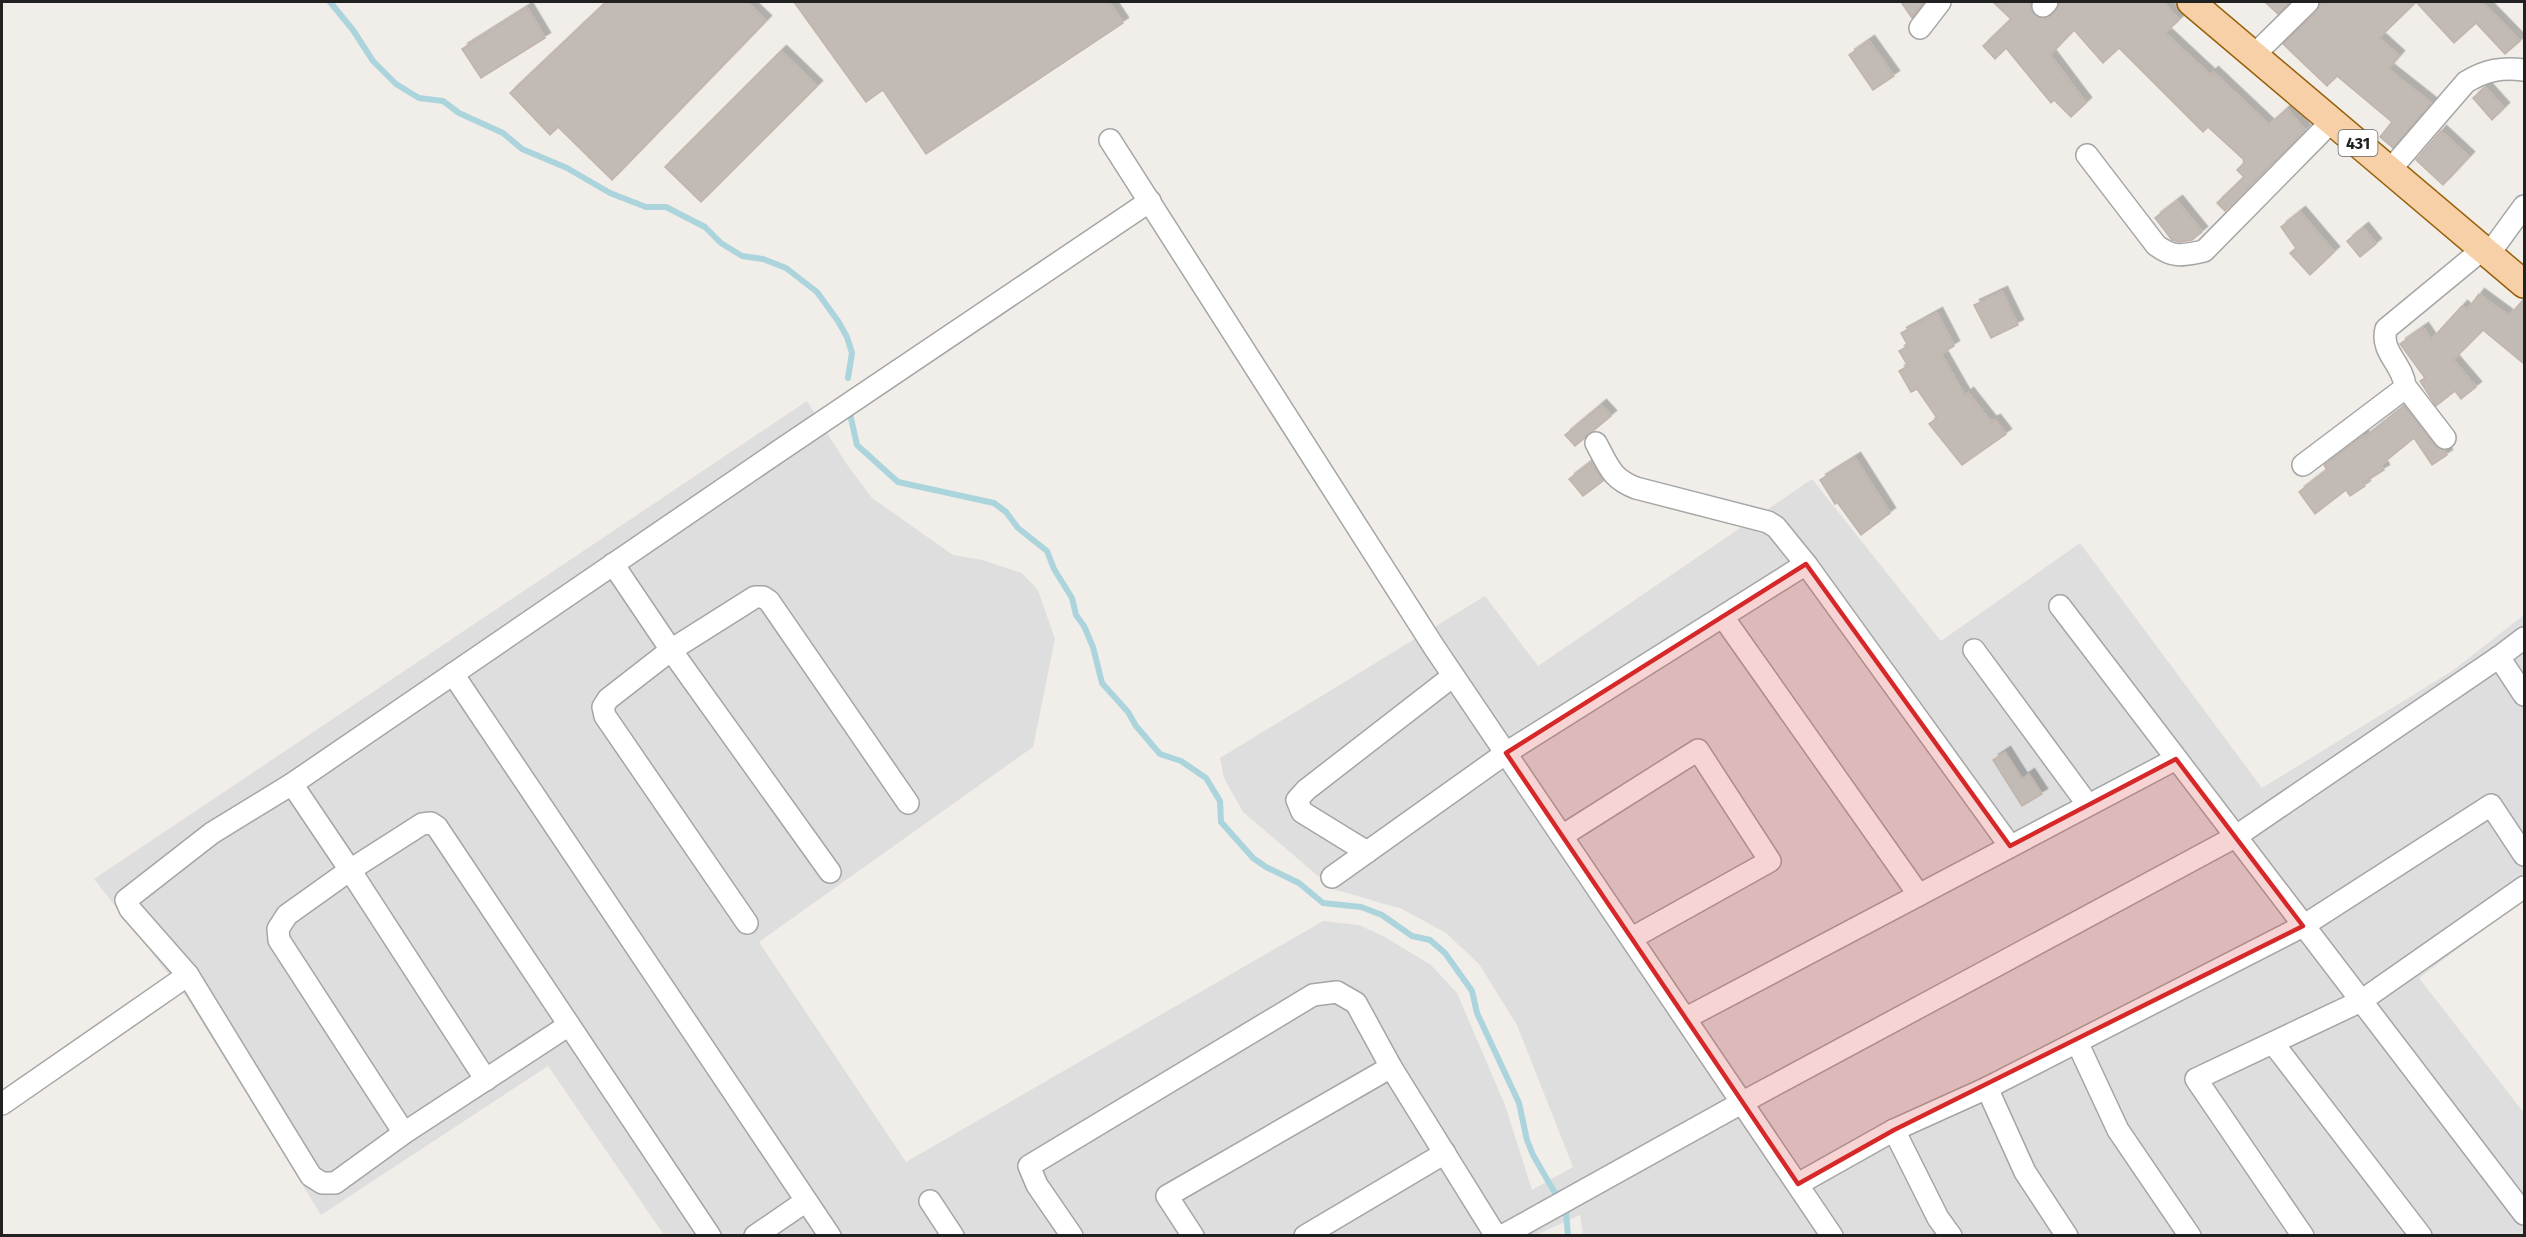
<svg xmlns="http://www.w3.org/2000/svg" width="2526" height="1237" font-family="'Fira Sans',sans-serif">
  <defs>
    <filter id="shadow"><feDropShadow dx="5.5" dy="-5.5" stdDeviation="0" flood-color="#0004"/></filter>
  </defs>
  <rect width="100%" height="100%" fill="#f1eee9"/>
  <path fill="#dfdede" d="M807 401 848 466 872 498 953 555 982 560 1022 573 1038 590 1055 639 1033 747 759 942 906 1162 1323 921 1359 925 1385 937 1431 965 1457 993 1505 1105 1532 1190 1573 1167 1517 1025 1479 964 1446 933 1402 909 1333 889 1243 812 1224 778 1220 758 1485 596 1538 666 1812 479 1941 641 2080 543 2262 788 2452 671 2524 615V899L2419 978 2524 1113V1235L1583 1236 1580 1215 1534 1236 664 1235 548 1066 321 1215 187 998 94 879Z"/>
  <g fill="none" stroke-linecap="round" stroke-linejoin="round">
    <g stroke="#acd4dc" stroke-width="6">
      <path d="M330 2 353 30 373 61 396 84 419 98 443 101 459 113 503 133 522 149 567 168 610 193 646 207H666L705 227 721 243 742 256 763 259 786 268 817 292 838 321 847 337 852 353 848 378"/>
      <path d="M850 414 857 445 898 482 994 503 1006 512 1018 528 1047 551 1054 569 1072 598 1076 615 1084 626 1093 647 1102 683 1128 712 1136 726 1160 754 1181 761 1206 778 1220 801 1221 822 1253 858 1266 867 1299 883 1323 903 1361 907 1382 915 1412 936 1430 940 1445 953 1472 991 1477 1013 1519 1103 1527 1140 1533 1155 1566 1212 1568 1236"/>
    </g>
  </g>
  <g fill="#c2bab5" stroke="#c2b4ab" stroke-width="1.5" filter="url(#shadow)">
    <path d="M606 2H746L766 21 612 180 558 127 550 135 510 93Z"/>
    <path d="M794 2H1109L1123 23 926 154 883 90 866 102Z"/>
    <path d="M1901 2H1922L1923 3 1912 18Z"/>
    <path d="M1993 2H2031V10L2040 18 2052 15 2059 6V2H2163L2179 20 2165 33 2210 75 2213 72 2269 125 2287 109 2305 130 2225 211 2217 203 2244 177 2237 170 2244 163 2243 159 2208 127 2203 132 2119 48 2103 63 2074 30 2050 55 2086 103 2071 117 2054 100 2051 103 2006 48 1995 59 1983 46 2011 19Z"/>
    <path d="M2265 2H2290L2278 14Z"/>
    <path d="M2320 2H2482L2520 41 2505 54 2476 23 2454 43 2416 2 2379 38 2399 56 2388 69 2431 103 2393 148 2380 137 2392 122 2337 76 2327 86 2283 44 2317 11Z"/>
    <path d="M527 8 545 38 481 78 462 49Z"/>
    <path d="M1869 41 1894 76 1873 90 1849 55Z"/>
    <path d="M781 51 817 86 701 202 665 167Z"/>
    <path d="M2485 87 2504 108 2492 120 2473 98Z"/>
    <path d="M2441 131 2469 157 2443 185 2416 160Z"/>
    <path d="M2177 201 2202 232 2192 240 2180 242 2172 240 2155 218Z"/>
    <path d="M2300 212 2334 252 2310 275 2290 253 2296 248 2281 227Z"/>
    <path d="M2363 228 2376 244 2360 257 2347 241Z"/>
    <path d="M2002 292 2018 325 1991 338 1974 305Z"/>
    <path d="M2479 294 2509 316 2524 299V364L2483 330 2453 360 2476 387 2461 399 2455 391 2436 406 2420 381 2425 378 2400 344 2423 328 2431 340 2462 306 2467 310Z"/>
    <path d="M1937 313 1954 346 1941 354 1965 396 1968 393 1991 422 1995 420 2006 434 1962 465 1929 424 1937 418 1917 389 1911 392 1899 371 1908 366 1899 351 1908 346 1901 333Z"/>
    <path d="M1601 405 1611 416 1575 446 1565 435Z"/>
    <path d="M2404 406 2435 446 2444 450 2447 455 2432 465 2414 438 2381 465 2384 470 2363 483 2365 486 2350 496 2346 490 2315 514 2299 492 2327 470 2324 465 2363 436 2364 438Z"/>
    <path d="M1855 458 1890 513 1861 535 1837 502 1835 504 1820 480Z"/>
    <path d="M1591 462 1603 481 1583 496 1569 479Z"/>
    <path d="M2005 752 2022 779 2029 774 2042 794 2022 806 1993 760Z"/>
  </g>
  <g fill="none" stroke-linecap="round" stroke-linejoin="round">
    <g stroke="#a5a5a5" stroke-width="24">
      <g id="minor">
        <path d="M2043 6 2047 2"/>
        <path d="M1920 28 1940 2"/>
        <path d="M2254 55 2308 2"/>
        <path d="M1110 140 1434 647 1832 1236"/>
        <path d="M2087 155 2156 245C2174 259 2184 255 2204 251L2332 121"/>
        <path d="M2390 170 2466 82C2486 70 2502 67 2524 70"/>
        <path d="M2489 254 2524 206"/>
        <path d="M2405 386 2445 438"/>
        <path d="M1596 443C1609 467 1611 478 1636 488L1768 522 1776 527 1806 564 2010 846"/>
        <path d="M2303 465 2401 391 2405 386C2403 364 2380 352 2386 329L2483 249"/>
        <path d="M613 564 671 650 830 872"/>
        <path d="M2060 606 2524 1214"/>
        <path d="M1723 617 1919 895"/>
        <path d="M1974 650 2088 805"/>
        <path d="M2499 657 2524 695"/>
        <path d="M453 674 830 1236"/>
        <path d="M292 784 212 833 126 900 130 909 188 975 311 1176 322 1183H335L404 1133 569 1025"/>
        <path d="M1562 836 1698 750 1770 861 1632 938"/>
        <path d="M1367 852 1302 812 1297 800 1306 790 1453 676"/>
        <path d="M1332 877 1506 753 1806 564"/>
        <path d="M747 923 605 716 603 707 608 699 671 650 755 597H763L769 601 908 803"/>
        <path d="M1686 1018 2176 759"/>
        <path d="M2077 1042 2118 1130 2190 1236"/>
        <path d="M2273 1043 2421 1236"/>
        <path d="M1987 1088 2025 1172 2067 1236"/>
        <path d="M2 1104 188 975"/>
        <path d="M1894 1130 1938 1218 1951 1236"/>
        <path d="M404 1133 279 940 278 929 287 915 350 870 486 1080"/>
        <path d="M1798 1184 1894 1130 1987 1088 2303 926 2491 805 2524 855"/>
        <path d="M930 1201 953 1236"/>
        <path d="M710 1236 437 827 431 823 422 824 350 870 292 784 779 451 1150 201"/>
        <path d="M755 1236 806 1201"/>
        <path d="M1072 1236 1037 1185 1029 1166 1313 995 1337 992 1356 1003 1391 1067 1496 1236"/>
        <path d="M1193 1236 1167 1196 1391 1067"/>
        <path d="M1305 1236 1445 1153"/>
        <path d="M1502 1236 1743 1102 2235 837 2499 657 2524 638"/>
        <path d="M2303 1236 2196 1079 2361 1001 2524 887"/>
      </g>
    </g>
    <g stroke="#975f08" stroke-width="30">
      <path id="major" d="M2191 2 2524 284"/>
    </g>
    <use href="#minor" stroke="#fff" stroke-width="21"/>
    <use href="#major" stroke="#f8d0a7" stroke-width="27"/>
  </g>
  <path fill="#d62828" fill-opacity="0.2" stroke="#d62828" stroke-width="4.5" stroke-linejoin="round" d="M1806 564 2010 846 2176 759 2303 926 1894 1130 1798 1184 1506 753Z"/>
  <g text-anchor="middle" stroke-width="4.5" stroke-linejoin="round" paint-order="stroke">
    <rect fill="#fff" stroke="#646464" stroke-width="1.5" x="2338.5" y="130" width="39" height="26" rx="4.5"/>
    <g font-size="16" font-weight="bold" fill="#212121">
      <text x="2358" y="149">431</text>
    </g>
  </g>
  <rect width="2526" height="1237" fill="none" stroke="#212121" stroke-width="6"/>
</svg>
